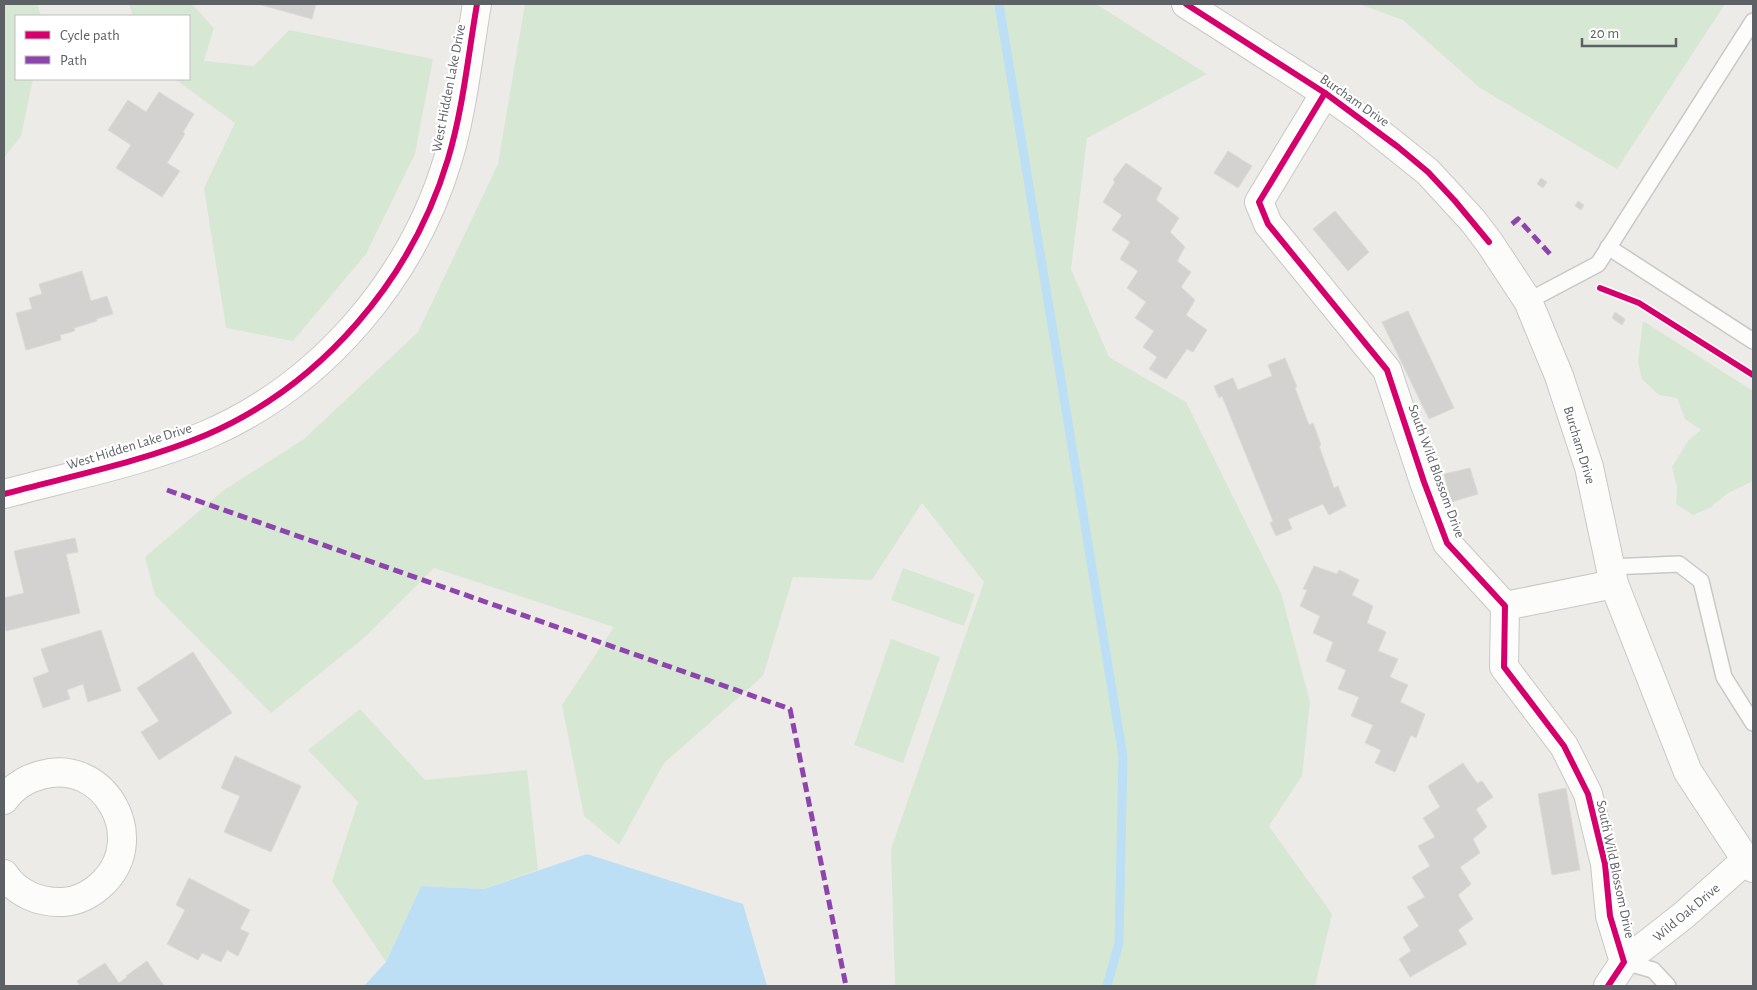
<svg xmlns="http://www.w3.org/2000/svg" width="1757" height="990" font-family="'Alegreya Sans',sans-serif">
  <rect width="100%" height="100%" fill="#edebe7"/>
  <g fill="#d6e8d3">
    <path d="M4 4H37L41 16H16V79H33L21 136 4 158Z"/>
    <path d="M129 4H192L214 28 204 61 254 66 289 30 433 59 415 154 366 254 293 341 226 328 204 188 235 123 175 79H189V16H133Z"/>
    <path d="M525 4H1096L1207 74 1087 138 1071 269 1109 357 1186 402 1281 593 1310 702 1302 776 1269 826 1332 914 1315 986H895L891 849 984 582 922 503 872 580 793 577 763 676 664 763 619 845 584 816 562 705 614 627 434 568 365 637 271 713 155 595 145 557 224 490 304 439 418 332 498 164Z"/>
    <path d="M1359 4H1358H1725L1617 169 1480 88 1403 20Z"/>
    <path d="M1643 321 1753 391V481L1728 493 1711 507 1693 515 1676 504 1677 487 1672 467 1688 441 1701 430 1685 419 1677 398 1659 395 1642 379 1638 362Z"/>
    <path d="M903 568 975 594 964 626 891 600Z"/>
    <path d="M891 639 940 657 903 763 854 745Z"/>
    <path d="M360 709 425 780 527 770 538 870 484 889 421 886 386 962 332 881 358 802 308 750Z"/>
  </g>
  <path fill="#bddff5" d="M587 854 743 904 767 986H364L386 962 421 886 484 889Z"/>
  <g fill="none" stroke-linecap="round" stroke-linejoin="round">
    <path stroke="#bddff5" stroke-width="9" d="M999 4 1123 756 1119 943 1107 986"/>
  </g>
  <g fill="#d3d2d0" stroke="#dcdad6">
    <path d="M258 4H316L312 19Z"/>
    <path d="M159 92 194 114 183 132 185 134 167 163 180 171 162 197 116 168 131 145 108 130 128 100 146 112Z"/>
    <path d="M1228 151 1252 166 1238 188 1214 173Z"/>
    <path d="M1126 163 1162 188 1156 200 1179 218 1170 232 1185 247 1177 261 1191 272 1181 287 1195 300 1186 315 1207 330 1193 352 1187 349 1166 379 1149 369 1157 357 1143 347 1154 331 1135 318 1146 302 1127 288 1138 271 1120 259 1130 242 1112 230 1122 215 1103 202 1115 182 1113 180Z"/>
    <path d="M1541 178 1547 182 1543 188 1537 184Z"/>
    <path d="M1578 201 1584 205 1581 210 1575 206Z"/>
    <path d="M1335 211 1369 252 1348 271 1313 229Z"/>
    <path d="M82 271 91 301 107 296 113 314 96 319 97 321 74 328 75 331 60 335 61 340 26 350 16 313 32 309 29 298 42 294 39 284Z"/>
    <path d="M1408 311 1454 408 1429 419 1382 322Z"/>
    <path d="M1615 312 1625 319 1622 325 1612 318Z"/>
    <path d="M1285 358 1297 387 1295 388 1309 425 1313 423 1321 445 1319 446 1334 488 1338 486 1346 506 1329 515 1323 504 1288 519 1292 529 1276 536 1270 523 1273 521 1222 396 1219 398 1214 386 1233 378 1238 390 1272 376 1268 365Z"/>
    <path d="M1470 468 1478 494 1451 502 1444 474Z"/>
    <path d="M75 538 78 552 66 554 80 613 6 631 4 620V598L24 593 14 551Z"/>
    <path d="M1314 566 1337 574 1339 570 1359 580 1352 595 1373 606 1367 623 1386 632 1378 651 1398 659 1390 677 1408 685 1400 702 1425 714 1416 738 1411 735 1395 772 1375 763 1381 750 1365 743 1373 725 1351 716 1359 697 1338 689 1346 670 1326 661 1333 642 1313 633 1320 616 1300 606 1307 590 1303 589Z"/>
    <path d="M101 630 121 691 88 702 83 684 67 690 70 699 43 708 33 678 49 672 41 649Z"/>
    <path d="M193 652 232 713 159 760 141 732 159 721 137 688Z"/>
    <path d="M235 756 301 786 271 852 224 832 240 796 221 788Z"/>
    <path d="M1463 763 1477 783 1482 781 1493 797 1476 809 1487 827 1473 839 1480 853 1460 867 1471 884 1458 895 1473 919 1458 930 1467 944 1410 977 1399 959 1411 951 1403 937 1419 926 1407 907 1425 897 1412 877 1430 866 1418 846 1435 837 1423 818 1440 807 1428 786Z"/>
    <path d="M1566 788 1580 870 1552 875 1538 794Z"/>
    <path d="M189 878 250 910 240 929 249 933 238 956 227 950 221 962 202 953 198 960 167 944 185 910 176 905Z"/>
    <path d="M147 961 164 986H80L77 981 105 963 119 983 127 977 126 976Z"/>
  </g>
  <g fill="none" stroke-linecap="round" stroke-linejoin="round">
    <g stroke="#c9c8c8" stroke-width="18">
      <g id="service">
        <path d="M1608 247 1753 341"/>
        <path d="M1528 301 1598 264 1753 21"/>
        <path d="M1610 567 1679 564 1701 581 1724 677 1753 723"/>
        <path d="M1624 962 1653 970 1668 986"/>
      </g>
    </g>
    <g stroke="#c9c8c8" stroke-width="30">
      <g id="minor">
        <path d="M1186 4 1325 93 1362 119 1428 172 1473 221 1489 242 1528 301 1559 376 1589 467 1614 584 1688 772 1746 860 1753 868"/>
        <path d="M1325 93 1259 202 1268 224 1387 370 1424 482 1447 543 1505 606 1504 667 1564 746 1588 794 1605 864 1610 916 1624 962 1608 986"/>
        <path d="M4 494C71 476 142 462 206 435 322 385 412 279 448 159 463 109 468 56 477 4"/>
        <path d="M1505 606 1614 584"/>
        <path d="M4 800C13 787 26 779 41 775 103 757 149 836 104 882 93 893 79 901 63 902 40 903 17 894 4 874"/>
        <path d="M1624 962 1684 915 1746 860"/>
      </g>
    </g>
    <use href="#service" stroke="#fcfcfb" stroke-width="15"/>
    <use href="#minor" stroke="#fcfcfb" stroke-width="28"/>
    <g stroke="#8e44ad" stroke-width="5" stroke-dasharray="10 5" stroke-linecap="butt">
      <path d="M1512 224 1518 219 1550 254"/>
      <path d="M167 490 790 709 846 986"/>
    </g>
    <g stroke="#fff" stroke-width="9">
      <g id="cycleway">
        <path d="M1186 4 1325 93 1398 147 1428 172 1455 201 1489 242"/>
        <path d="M1325 93 1259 202 1268 224 1387 370 1424 482 1447 543 1505 606 1504 667 1564 746 1588 794 1605 864 1610 916 1624 962 1608 986"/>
        <path d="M1600 288 1639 303 1753 375"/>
        <path d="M4 494C71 476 142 462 206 435 322 385 412 279 448 159 463 109 468 56 477 4"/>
      </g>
    </g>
    <use href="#cycleway" stroke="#d6006c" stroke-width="6"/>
  </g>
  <g text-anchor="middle" stroke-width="4.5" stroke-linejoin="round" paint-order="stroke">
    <g font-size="14" fill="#5d6165" stroke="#fff">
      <text transform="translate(448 88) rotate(-79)" y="5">West Hidden Lake Drive</text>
      <text transform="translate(1355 100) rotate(35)" y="5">Burcham Drive</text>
      <text transform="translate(1580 445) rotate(73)" y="5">Burcham Drive</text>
      <text transform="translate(129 446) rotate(-17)" y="5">West Hidden Lake Drive</text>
      <text transform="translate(1437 471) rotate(70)" y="5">South Wild Blossom Drive</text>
      <text transform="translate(1616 869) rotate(78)" y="5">South Wild Blossom Drive</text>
      <text transform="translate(1686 912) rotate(-40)" y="5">Wild Oak Drive</text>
    </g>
  </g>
  <rect width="1757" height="990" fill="none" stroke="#5d6165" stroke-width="10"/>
  <rect x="15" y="15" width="175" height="65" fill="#ffffff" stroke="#bec0c1"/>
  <rect x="25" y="31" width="25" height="8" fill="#d6006c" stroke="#bec0c1"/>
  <text x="60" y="40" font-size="15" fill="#5d6165">Cycle path</text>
  <rect x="25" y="56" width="25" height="8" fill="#8e44ad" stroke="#bec0c1"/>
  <text x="60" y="65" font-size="15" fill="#5d6165">Path</text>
  <path d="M1582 38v8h94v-8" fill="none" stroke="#5d6165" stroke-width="2.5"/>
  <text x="1590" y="38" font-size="15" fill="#5d6165" stroke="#ffffff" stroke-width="4" paint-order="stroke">20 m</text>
</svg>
